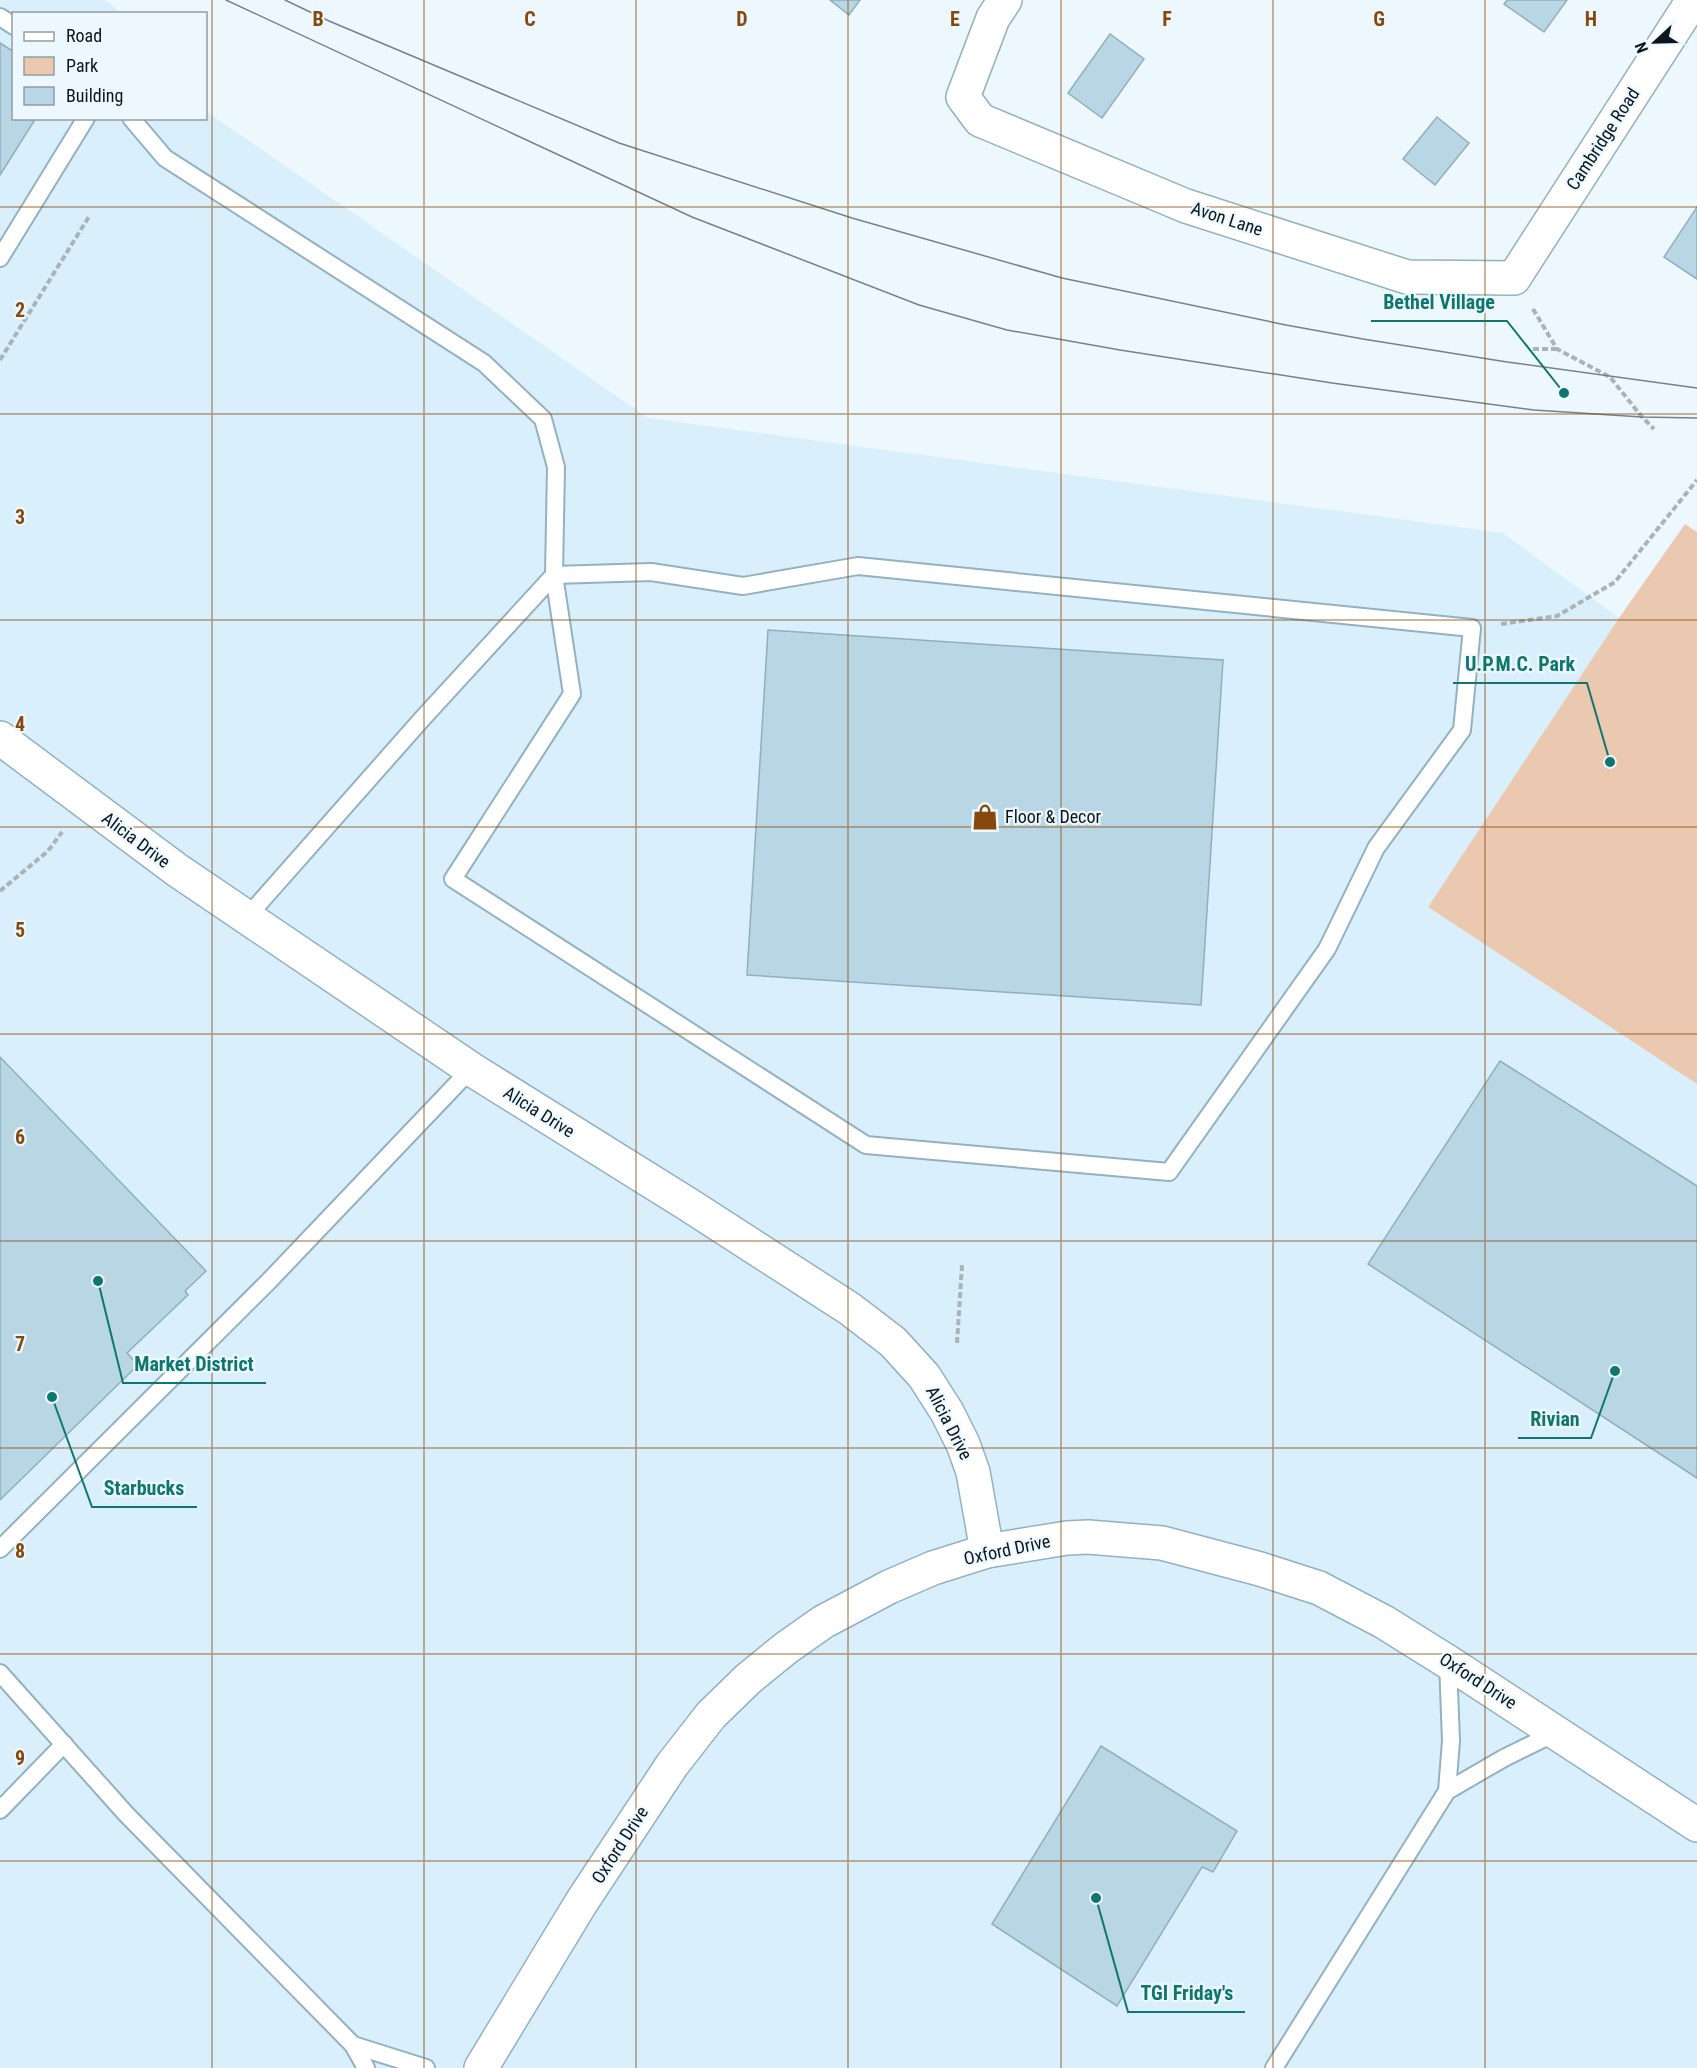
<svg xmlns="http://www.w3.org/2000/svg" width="1697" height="2068" font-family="'Roboto Condensed',sans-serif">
  <rect width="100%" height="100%" fill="#ecf8fe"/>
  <path fill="#d9effb" d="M0 0H104L113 5 120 13 14 14V118H206V111L648 418 1503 533 1619 618 1428 907 1697 1084V2068H0Z"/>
  <path fill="#ebc9b1" d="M1685 524 1697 532V1084L1428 907 1619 618Z"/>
  <g fill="#b9d6e5" stroke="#92aebd" stroke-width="1.5">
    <path d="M830 0H860L849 15Z"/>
    <path d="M1507 0H1567L1544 32 1504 4Z"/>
    <path d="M1110 34 1144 59 1102 118 1068 93Z"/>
    <path d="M0 43 14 52V118H36L0 175Z"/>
    <path d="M1437 117 1469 143 1435 185 1403 159Z"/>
    <path d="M1697 207V279L1664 257Z"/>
    <path d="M768 630 1223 660 1201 1005 747 975Z"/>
    <path d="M0 1057 206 1271 185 1291 188 1295 127 1353 138 1365 0 1500Z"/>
    <path d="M1500 1061 1697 1186V1478L1368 1264Z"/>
    <path d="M1101 1746 1237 1831 1213 1872 1202 1867 1117 2006 992 1924Z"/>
  </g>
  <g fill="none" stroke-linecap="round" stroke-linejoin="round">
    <g stroke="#94b1bf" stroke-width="20">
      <g id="service">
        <path d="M0 17 14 26"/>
        <path d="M131 118 165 158 484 363 543 419 556 467 554 575 422 719 247 917"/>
        <path d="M0 258 86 118"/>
        <path d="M858 566 1472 628 1462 730 1376 848 1327 949 1169 1172 866 1145 453 879 572 694 554 575 651 572 743 586Z"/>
        <path d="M0 1549 269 1281 471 1069"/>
        <path d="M0 1673 126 1814 353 2045 366 2068"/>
        <path d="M1447 1791 1451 1741 1448 1662"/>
        <path d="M0 1810 64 1744"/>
        <path d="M353 2045 426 2068"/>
        <path d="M1274 2068 1447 1791 1504 1758 1557 1732"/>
      </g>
    </g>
    <g stroke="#94b1bf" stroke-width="36">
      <g id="minor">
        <path d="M1005 0 993 18 963 97 980 120 1186 206 1407 277 1514 278 1693 0"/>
        <path d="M0 738 177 870 471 1069 689 1205 850 1309 893 1342 924 1376 947 1412 963 1444 973 1472 987 1551"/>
      </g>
    </g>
    <g stroke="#94b1bf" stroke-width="36">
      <path id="tertiary" d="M481 2068 581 1903 672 1765 711 1715 748 1679 786 1648 823 1622 889 1587 933 1568 987 1551 1067 1538 1088 1537 1162 1543 1260 1569 1319 1588 1384 1622 1448 1662 1697 1825"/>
    </g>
    <g stroke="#a8b4ba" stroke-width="4" stroke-dasharray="6 3" stroke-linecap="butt">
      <path d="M1533 309 1557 349 1610 377 1642 417 1654 429"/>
      <path d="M1533 349H1556"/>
      <path d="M0 360 90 215"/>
      <path d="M1501 624 1557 616 1615 582 1697 480"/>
      <path d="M0 891 48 851 62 832"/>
      <path d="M957 1343 962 1265"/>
    </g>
    <use href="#service" stroke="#fff" stroke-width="16"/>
    <use href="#minor" stroke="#fff" stroke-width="33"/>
    <use href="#tertiary" stroke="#fff" stroke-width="33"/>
    <g stroke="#778288" stroke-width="1.5">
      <path d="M226 0 692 217 919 305 1007 330 1120 350 1332 383 1534 410 1642 417 1697 418"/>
      <path d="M285 0 329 21 619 143 852 218 1062 278 1286 325 1363 339 1507 362 1697 388"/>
    </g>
  </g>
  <path fill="none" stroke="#86480c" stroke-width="1.5" stroke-opacity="0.55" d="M212 0V2068M424 0V2068M636 0V2068M848 0V2068M1061 0V2068M1273 0V2068M1485 0V2068M0 207H1697M0 414H1697M0 620H1697M0 827H1697M0 1034H1697M0 1241H1697M0 1448H1697M0 1654H1697M0 1861H1697"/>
  <defs>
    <g id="shop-bare" transform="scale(2.07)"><path d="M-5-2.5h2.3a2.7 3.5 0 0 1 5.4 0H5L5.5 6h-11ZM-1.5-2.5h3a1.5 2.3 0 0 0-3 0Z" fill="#86480c" stroke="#ecf8fe" stroke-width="2.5" paint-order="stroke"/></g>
  </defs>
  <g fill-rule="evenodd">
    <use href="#shop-bare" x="985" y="817"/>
  </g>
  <g text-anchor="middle" stroke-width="4.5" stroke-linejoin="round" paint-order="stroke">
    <g font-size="18" fill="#0b151b" stroke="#ecf8fe">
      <text transform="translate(1603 139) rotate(-57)" y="6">Cambridge Road</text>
      <text transform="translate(1227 219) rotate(18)" y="6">Avon Lane</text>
      <text transform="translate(136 840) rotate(37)" y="6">Alicia Drive</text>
      <text transform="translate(539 1112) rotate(32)" y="6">Alicia Drive</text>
      <text transform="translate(949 1423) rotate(63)" y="6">Alicia Drive</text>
      <text transform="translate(1007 1550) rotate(-12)" y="6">Oxford Drive</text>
      <text transform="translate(1478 1681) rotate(33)" y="6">Oxford Drive</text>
      <text transform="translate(620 1845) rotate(-57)" y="6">Oxford Drive</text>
    </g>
    <g font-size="18" fill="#0b151b" stroke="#ecf8fe" text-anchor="start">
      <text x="1005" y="823">Floor &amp; Decor</text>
    </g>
  </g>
  <g font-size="20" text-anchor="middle" font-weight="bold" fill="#86480c" stroke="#ecf8fe" stroke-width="4.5" stroke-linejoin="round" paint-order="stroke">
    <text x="318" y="26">B</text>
    <text x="530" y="26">C</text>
    <text x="742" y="26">D</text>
    <text x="955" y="26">E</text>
    <text x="1167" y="26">F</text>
    <text x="1379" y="26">G</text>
    <text x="1591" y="26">H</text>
    <text x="20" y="317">2</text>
    <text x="20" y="524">3</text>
    <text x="20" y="731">4</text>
    <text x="20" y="937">5</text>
    <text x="20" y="1144">6</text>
    <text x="20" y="1351">7</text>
    <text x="20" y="1558">8</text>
    <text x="20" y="1765">9</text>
  </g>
  <path fill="none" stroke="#0f766e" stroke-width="2" d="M1564 393L1507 321H1371M1610 762L1587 683H1453M98 1281L123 1383H266M1615 1371L1591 1438H1518M52 1397L92 1507H197M1096 1898L1128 2012H1245"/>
  <g fill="#0f766e" stroke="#ecf8fe" stroke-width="2">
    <circle cx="1564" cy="393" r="6"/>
    <circle cx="1610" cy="762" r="6"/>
    <circle cx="98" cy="1281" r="6"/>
    <circle cx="1615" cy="1371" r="6"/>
    <circle cx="52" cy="1397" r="6"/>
    <circle cx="1096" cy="1898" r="6"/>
  </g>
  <g font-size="20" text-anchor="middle" font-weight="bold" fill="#0f766e" stroke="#ecf8fe" stroke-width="4.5" stroke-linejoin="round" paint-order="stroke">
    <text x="1439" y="309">Bethel Village</text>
    <text x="1520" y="671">U.P.M.C. Park</text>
    <text x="194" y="1371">Market District</text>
    <text x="1555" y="1426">Rivian</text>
    <text x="144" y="1495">Starbucks</text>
    <text x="1187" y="2000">TGI Friday's</text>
  </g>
  <rect x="12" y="12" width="195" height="108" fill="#ecf8fe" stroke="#929da3" stroke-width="1.5"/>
  <rect x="24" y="32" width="30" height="9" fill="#ffffff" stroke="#929da3" stroke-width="1.5"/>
  <text x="66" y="42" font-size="18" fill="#0b151b">Road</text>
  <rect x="24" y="57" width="30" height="18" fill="#ebc9b1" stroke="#929da3" stroke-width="1.5"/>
  <text x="66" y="72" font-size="18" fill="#0b151b">Park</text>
  <rect x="24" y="87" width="30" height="18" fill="#b9d6e5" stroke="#929da3" stroke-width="1.5"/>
  <text x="66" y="102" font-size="18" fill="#0b151b">Building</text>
  <g transform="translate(1655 42) rotate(248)" stroke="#ecf8fe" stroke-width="4.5" paint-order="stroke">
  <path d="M0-4.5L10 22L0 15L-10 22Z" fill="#0b151b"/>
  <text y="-9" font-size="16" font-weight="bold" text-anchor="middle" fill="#0b151b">N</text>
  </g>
</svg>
